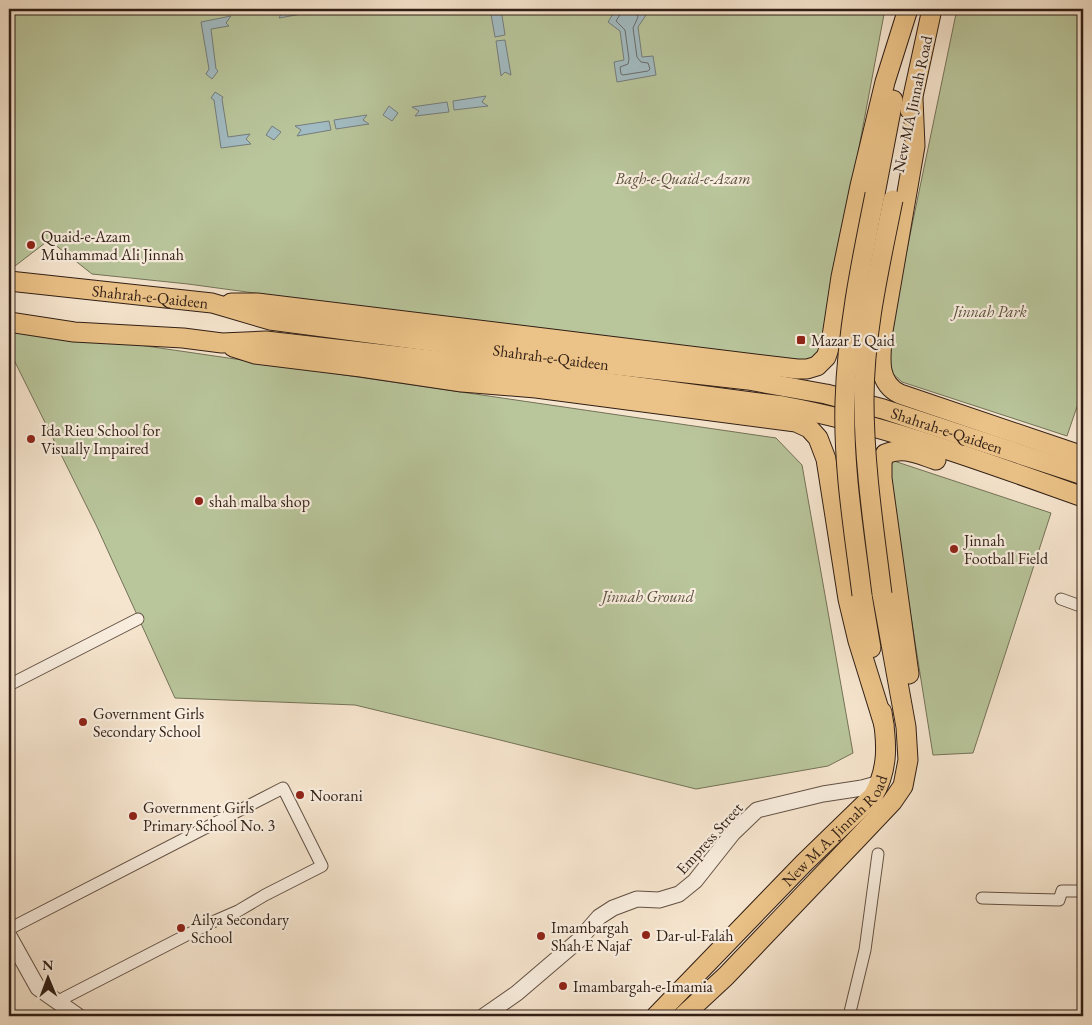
<svg xmlns="http://www.w3.org/2000/svg" width="1092" height="1025" font-family="'EB Garamond',serif">
  <rect width="100%" height="100%" fill="#f6e5ce"/>
  <filter id="stains"><feTurbulence type="fractalNoise" baseFrequency=".004" numOctaves="4"/><feColorMatrix values="0 0 0 0 .2 0 0 0 0 .09 0 0 0 0 .02 0 0 0 .5 -.17"/></filter>
  <radialGradient id="worn" r=".72"><stop offset=".6" stop-color="#630" stop-opacity="0"/><stop offset="1" stop-color="#630" stop-opacity=".3"/></radialGradient>
  <g fill="#b9c59b" stroke="#747258">
    <path d="M9 9H885L821 350 812 359 801 362 468 322 188 284 92 274 49 240 15 266 9 265Z"/>
    <path d="M957 9H1083V389L1067 436 902 382 891 372 889 336Z"/>
    <path d="M9 326 776 438 802 465 853 753 828 766 696 789 496 739 355 705 175 698 97 527 9 350Z"/>
    <path d="M891 460 1051 513 973 753 933 755 891 491Z"/>
  </g>
  <g fill="#a2bcc3" stroke="#747d7d">
    <path d="M277 9H312L313 12 279 18 282 12Z"/>
    <path d="M490 9 497 13 501 9 505 35 495 37Z"/>
    <path d="M616 9H637L646 15 638 27 642 57 653 56 656 75 617 82 614 62 624 60 620 31 608 22Z"/>
    <path d="M231 16 226 23 229 26 211 29 216 69 218 71 212 79 206 74 209 69 201 22Z"/>
    <path d="M505 40 511 75 505 72 501 76 496 41Z"/>
    <path d="M215 92 223 97 222 99 228 137 250 134 246 139 251 144 221 148 214 100 211 98Z"/>
    <path d="M486 96 482 102 488 106 454 110 453 101Z"/>
    <path d="M447 102 449 112 415 116 419 111 412 107Z"/>
    <path d="M389 106 398 113 392 121 383 115Z"/>
    <path d="M367 115 363 120 369 124 336 129 334 120Z"/>
    <path d="M329 121 331 130 297 136 301 130 295 126Z"/>
    <path d="M272 126 281 132 274 140 266 135Z"/>
  </g>
  <g fill="none" stroke-linecap="round" stroke-linejoin="round">
    <path stroke="#696d6c" stroke-width="1" d="M621 9V13L616 21 625 30 629 59 628 64 620 67 621 74 623 75 648 71 650 69 648 63 641 62 637 57 633 28 638 17 635 9"/>
    <g stroke="#625043" stroke-width="13">
      <g id="minor">
        <path d="M1061 599 1083 607"/>
        <path d="M9 685 138 619"/>
        <path d="M982 898 1059 900 1062 891H1083"/>
        <path d="M9 929 283 788 322 866 265 895 238 911 208 924 64 998"/>
        <path d="M849 1016 865 950 878 854"/>
      </g>
    </g>
    <g stroke="#625043" stroke-width="17">
      <g id="tertiary">
        <path d="M9 936 38 988 78 1016"/>
        <path d="M484 1016 517 993 579 940 599 917 613 908 637 899 659 900 679 894 695 881 733 833 757 810 823 794 862 788 880 783"/>
      </g>
    </g>
    <g stroke="#301e15" stroke-width="21">
      <g id="primary">
        <path d="M913 99 915 146 883 331C881 354 875 382 900 394L1083 456"/>
        <path d="M910 110 932 9"/>
        <path d="M875 194 893 100"/>
        <path id="s1" d="M9 281 212 303 270 320 589 362 748 380 826 394 883 409 1083 475"/>
        <path d="M231 303H257L797 369H807L817 366 826 357 831 343 841 277 860 186 885 82 908 9"/>
        <path d="M9 322 74 332 183 338 222 343 266 341 466 364 783 406C886 425 984 462 1083 497"/>
        <path d="M233 347 255 354 361 367 462 382 536 388 796 422 809 428 818 438 826 459 848 599 858 641 884 725"/>
        <path d="M862 595 871 648"/>
        <path d="M909 674 882 478V462L885 454C904 446 918 454 936 460"/>
        <path id="s2" d="M656 1016 804 863 873 796C889 769 887 742 882 712"/>
        <path d="M683 1016 726 976 857 839 892 802 903 786 908 760 906 727 882 594"/>
      </g>
    </g>
    <use href="#minor" stroke="#f9eedf" stroke-width="11"/>
    <use href="#tertiary" stroke="#f9eedf" stroke-width="15"/>
    <use href="#primary" stroke="#ebc287" stroke-width="19"/>
    <g stroke="#301e15" stroke-width="21" stroke-linecap="butt">
      <g id="primary-bridge">
        <path d="M882 594C874 529 864 465 864 400 864 333 880 265 893 200"/>
        <path d="M862 595C854 531 843 467 845 402 847 331 861 263 875 194"/>
      </g>
    </g>
    <use href="#primary-bridge" stroke="#ebc287" stroke-width="19"/>
  </g>
  <g fill="#8f2418" stroke="#f9eedf" stroke-width="2">
    <circle cx="31" cy="245" r="5"/>
    <rect x="796" y="335" width="10" height="10" rx="2.5"/>
    <circle cx="31" cy="439" r="5"/>
    <circle cx="199" cy="501" r="5"/>
    <circle cx="954" cy="549" r="5"/>
    <circle cx="83" cy="722" r="5"/>
    <circle cx="300" cy="795" r="5"/>
    <circle cx="133" cy="816" r="5"/>
    <circle cx="181" cy="928" r="5"/>
    <circle cx="646" cy="935" r="5"/>
    <circle cx="541" cy="936" r="5"/>
    <circle cx="563" cy="986" r="5"/>
  </g>
  <g text-anchor="middle" stroke-width="4.5" stroke-linejoin="round" paint-order="stroke">
    <g font-size="16" fill="#301e15" stroke="#f9eedf">
      <text transform="translate(912 104) rotate(-78)" y="6">New MA Jinnah Road</text>
      <text dy="6" stroke="none"><textPath href="#s1" startOffset="142">Shahrah-e-Qaideen</textPath></text>
      <text dy="6" stroke="none"><textPath href="#s1" startOffset="548">Shahrah-e-Qaideen</textPath></text>
      <text dy="6" stroke="none"><textPath href="#s1" startOffset="952">Shahrah-e-Qaideen</textPath></text>
      <text dy="6" stroke="none"><textPath href="#s2" startOffset="258">New M.A. Jinnah Road</textPath></text>
      <text transform="translate(709 838) rotate(-48)" y="6">Empress Street</text>
    </g>
    <g font-size="16" font-style="italic" fill="#59503d" stroke="#f9eedf">
      <text x="683" y="184">Bagh-e-Quaid-e-Azam</text>
      <text x="990" y="317">Jinnah Park</text>
      <text x="648" y="602">Jinnah Ground</text>
    </g>
    <g font-size="16" fill="#301e15" stroke="#f9eedf" text-anchor="start">
      <text x="41" y="242">Quaid-e-Azam<tspan x="41" dy="18">Muhammad Ali Jinnah</tspan></text>
      <text x="811" y="346">Mazar E Qaid</text>
      <text x="41" y="436">Ida Rieu School for<tspan x="41" dy="18">Visually Impaired</tspan></text>
      <text x="209" y="507">shah malba shop</text>
      <text x="964" y="546">Jinnah<tspan x="964" dy="18">Football Field</tspan></text>
      <text x="93" y="719">Government Girls<tspan x="93" dy="18">Secondary School</tspan></text>
      <text x="310" y="801">Noorani</text>
      <text x="143" y="813">Government Girls<tspan x="143" dy="18">Primary School No. 3</tspan></text>
      <text x="191" y="925">Ailya Secondary<tspan x="191" dy="18">School</tspan></text>
      <text x="551" y="933">Imambargah<tspan x="551" dy="18">Shah E Najaf</tspan></text>
      <text x="656" y="941">Dar-ul-Falah</text>
      <text x="573" y="992">Imambargah-e-Imamia</text>
    </g>
  </g>
  <rect width="1092" height="1025" fill="none" stroke="#f6e5ce" stroke-width="30"/>
  <rect x="10" y="10" width="1072" height="1005" fill="none" stroke="#301e15" stroke-width="2.5"/>
  <rect x="15" y="15" width="1062" height="995" fill="none" stroke="#301e15"/>
  <g transform="translate(48 978) rotate(359)" stroke="#f9eedf" stroke-width="4" paint-order="stroke">
  <path d="M0-4L9 19L0 12L-9 19Z" fill="#301e15"/>
  <text y="-8" font-size="14" font-weight="bold" text-anchor="middle" fill="#301e15">N</text>
  </g>
  <rect width="100%" height="100%" filter="url(#stains)"/>
  <rect width="100%" height="100%" fill="url(#worn)"/>
</svg>
